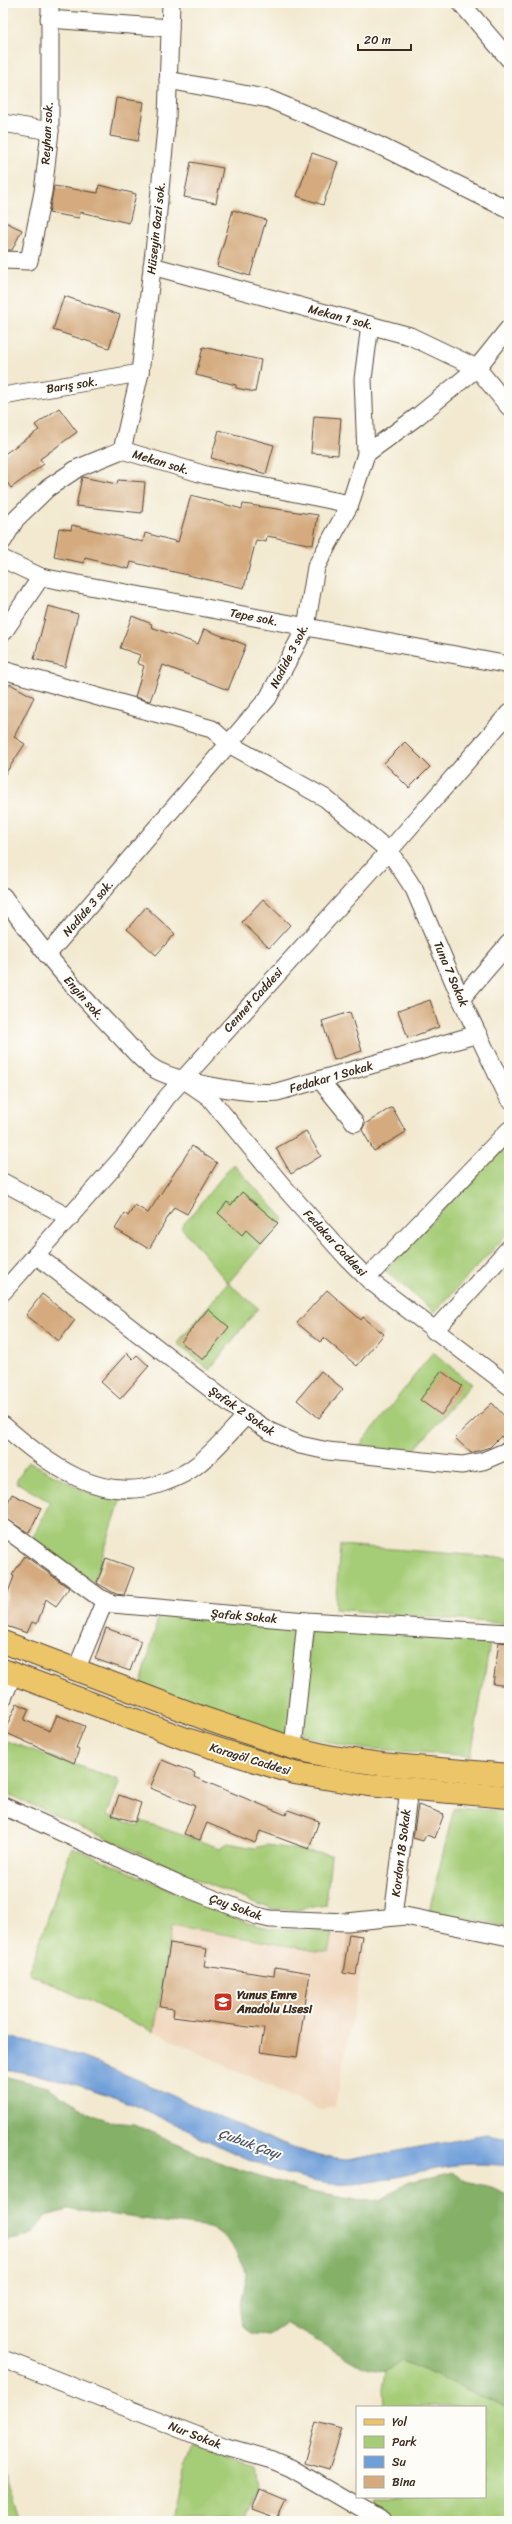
<svg xmlns="http://www.w3.org/2000/svg" width="512" height="2524" font-family="Sriracha,sans-serif">
  <rect width="100%" height="100%" fill="#fdfcf7"/>
  <filter id="ink" filterUnits="userSpaceOnUse"><feTurbulence type="fractalNoise" baseFrequency=".025" numOctaves="2"/><feDisplacementMap in="SourceGraphic" scale="8" xChannelSelector="R" yChannelSelector="G"/><feConvolveMatrix kernelMatrix="1 2 1 2 8 2 1 2 1" color-interpolation-filters="sRGB"/></filter>
  <filter id="wash" filterUnits="userSpaceOnUse"><feTurbulence type="fractalNoise" baseFrequency=".012" numOctaves="4" result="noise"/><feDisplacementMap in="SourceGraphic" scale="16" xChannelSelector="R" yChannelSelector="G"/><feGaussianBlur stdDeviation="0.9" result="paint"/><feColorMatrix in="noise" values="0 0 0 0 0 0 0 0 0 0 0 0 0 0 0 0 0 1.4 0 .05"/><feComposite in="paint" operator="in"/></filter>
  <g filter="url(#wash)">
    <rect width="100%" height="100%" fill="#f2e9d0"/>
    <path fill="#f0d6bc" d="M72 1847 247 1923 270 1928 369 1931 335 2106 321 2110 29 1973Z"/>
    <g fill="#a5cc76" stroke="#707b4a">
      <path d="M509 1139V1232L435 1312 385 1271Z"/>
      <path d="M233 1164 284 1219 228 1283 258 1308 209 1370 177 1343 228 1283 181 1227Z"/>
      <path d="M433 1352 471 1384 410 1455 358 1448Z"/>
      <path d="M28 1461 86 1492 121 1498 94 1583 32 1539 50 1502 16 1482Z"/>
      <path d="M340 1545 509 1558V1624L335 1609Z"/>
      <path d="M159 1615 298 1628 288 1737 141 1684Z"/>
      <path d="M311 1626 491 1637 471 1756 348 1747 302 1735Z"/>
      <path d="M3 1740 120 1780 107 1815 138 1826 141 1821 220 1848 228 1843 254 1848 267 1845 331 1855 326 1905 293 1910 272 1909 253 1902 210 1885 3 1792Z"/>
      <path d="M454 1808 509 1811V1926L429 1911Z"/>
      <path d="M72 1847 247 1923 270 1928 332 1932 328 1953 172 1925 154 2032 29 1973Z"/>
      <path d="M402 2360 431 2372 509 2410V2521H397L373 2505 374 2497H485V2407H384L383 2388 386 2372Z"/>
      <path d="M195 2446 254 2463 257 2486 245 2521H174L185 2468Z"/>
      <path d="M3 2469 19 2519 26 2521H3Z"/>
    </g>
    <path fill="#84b067" stroke="#606d42" d="M3 2076 48 2087 91 2114 112 2122 134 2124 228 2166 312 2192 361 2201 380 2200 409 2182 453 2172 465 2181 487 2186 509 2196V2410L431 2372 402 2360 386 2372 362 2367 286 2323 269 2335C264 2334 255 2335 251 2333 230 2320 246 2292 247 2272 231 2251 237 2240 209 2228L93 2212 68 2210 45 2216C33 2238 27 2237 3 2241Z"/>
    <path fill="#6f9fd9" stroke="#55647c" d="M3 2036C91 2050 170 2098 252 2131 283 2144 313 2158 347 2160L486 2135 509 2139V2166C489 2164 469 2163 449 2166 406 2172 362 2191 317 2182 252 2169 195 2131 134 2105 92 2088 48 2075 3 2069Z"/>
    <g id="blocks">
      <g fill="#d4aa7e">
        <path d="M116 98 144 102 138 141 110 136Z"/>
        <path d="M312 153 338 162 323 205 297 196Z"/>
        <path d="M191 162 223 168 216 203 184 197Z"/>
        <path d="M99 185 136 194 129 223 80 212 79 218 49 213 54 186 98 193Z"/>
        <path d="M233 210 266 220 250 276 217 266Z"/>
        <path d="M3 221 22 230 12 250H3Z"/>
        <path d="M64 296 120 315 109 348 53 330Z"/>
        <path d="M203 347 261 360 255 392 236 388V385L196 375Z"/>
        <path d="M59 408 77 432 40 459 44 464 11 488 3 477V455L39 430 35 425Z"/>
        <path d="M314 416 341 418 338 455 311 453Z"/>
        <path d="M219 430 274 445 266 474 211 458Z"/>
        <path d="M82 477 117 484 118 480 145 482 142 513 76 506Z"/>
        <path d="M191 495 242 509 243 504 318 515 313 545 267 536 266 542 256 540 244 588 131 562 129 569 85 558 84 563 54 557 59 528 71 530 72 525 143 542 145 533 178 542Z"/>
        <path d="M48 606 78 614 65 667 34 659Z"/>
        <path d="M132 616 152 624 151 627 198 644 204 629 246 645 228 690 163 665 150 701 135 697 144 666 137 663 140 655 120 648Z"/>
        <path d="M10 684 34 697 14 737 25 744 3 777V696Z"/>
        <path d="M405 742 430 767 409 788 384 763Z"/>
        <path d="M263 899 290 925 269 948 242 922Z"/>
        <path d="M146 907 175 934 156 955 127 929Z"/>
        <path d="M430 1000 439 1027 408 1038 398 1011Z"/>
        <path d="M350 1012 362 1051 334 1060 322 1021Z"/>
        <path d="M392 1107 406 1132 374 1151 362 1130 365 1124Z"/>
        <path d="M306 1131 321 1156 291 1174 276 1148Z"/>
        <path d="M192 1146 217 1163 187 1214 174 1207 149 1249 115 1229 125 1213 128 1216 135 1205 148 1213Z"/>
        <path d="M242 1192 278 1223 260 1243 246 1230 242 1235 218 1213 227 1202 231 1205Z"/>
        <path d="M327 1290 361 1320 363 1317 384 1334 357 1366 324 1338 320 1342 297 1323Z"/>
        <path d="M42 1294 75 1320 59 1341 26 1315Z"/>
        <path d="M208 1309 229 1327 203 1360 181 1342Z"/>
        <path d="M127 1353 133 1359 137 1355 149 1366 120 1399 101 1382Z"/>
        <path d="M321 1371 343 1389 319 1418 297 1400Z"/>
        <path d="M441 1371 462 1386 441 1415 420 1400Z"/>
        <path d="M492 1403 509 1421V1440L506 1441 501 1436 490 1447 471 1453 455 1438Z"/>
        <path d="M12 1494 41 1508 29 1533 3 1517V1512Z"/>
        <path d="M25 1556 69 1588 56 1606 46 1599 37 1624 32 1622 27 1633 3 1625V1607L14 1576 12 1575Z"/>
        <path d="M106 1558 134 1568 124 1595 116 1594 97 1583Z"/>
        <path d="M106 1628 141 1641 130 1671 95 1659Z"/>
        <path d="M499 1642 509 1643V1686L493 1684Z"/>
        <path d="M17 1703 29 1709 24 1720 50 1731 57 1715 85 1726 76 1748 79 1750 74 1763 4 1732Z"/>
        <path d="M162 1760 195 1773 194 1777 286 1815 288 1810 319 1821 309 1849 260 1831 255 1843 207 1823 200 1840 184 1834 195 1806 150 1788Z"/>
        <path d="M119 1795 141 1803 135 1822 112 1815Z"/>
        <path d="M418 1805 444 1814 435 1838 426 1835 423 1841 413 1838Z"/>
        <path d="M349 1934 362 1936 356 1975 343 1973Z"/>
        <path d="M170 1943 207 1949 204 1966 274 1976 275 1967 310 1973 297 2057 260 2052 264 2029 173 2017 174 2009 160 2007Z"/>
        <path d="M316 2422 342 2429 329 2470 305 2463Z"/>
        <path d="M260 2489 286 2500 277 2519 252 2510Z"/>
      </g>
    </g>
  </g>
  <g filter="url(#ink)">
    <use href="#blocks" fill-opacity="0" stroke="#564739" stroke-width="1"/>
    <g fill="none" stroke-linecap="round" stroke-linejoin="round">
      <g stroke="#564739" stroke-width="19">
        <g id="minor">
          <path d="M461 3 509 59"/>
          <path d="M49 19 170 28"/>
          <path d="M168 80 269 99 378 145 509 210"/>
          <path d="M3 123 50 131"/>
          <path d="M3 260 29 261 43 192 50 131V3"/>
          <path d="M152 266 410 336 477 368 509 407"/>
          <path d="M3 396 140 373"/>
          <path d="M122 450 140 373 155 242 167 117 171 3"/>
          <path d="M366 454 363 379 370 325"/>
          <path d="M3 541 16 519 48 488 78 468 122 450 206 475 350 504"/>
          <path d="M3 559 41 577 509 665"/>
          <path d="M3 633 41 577"/>
          <path d="M3 670 212 729 229 744 325 798 389 851 414 889 461 999 509 1099"/>
          <path d="M3 896C37 945 76 991 118 1034 128 1044 138 1057 150 1066 170 1082 252 1095 277 1092L478 1034"/>
          <path d="M47 955 268 698 306 627 316 567 350 504 366 454 418 416 477 368 509 328"/>
          <path d="M461 999 509 943"/>
          <path d="M320 1080 355 1123"/>
          <path d="M190 1084 209 1097 281 1184 347 1258 370 1281 509 1386"/>
          <path d="M3 1182 70 1218"/>
          <path d="M37 1256 246 1416 269 1431 300 1445 328 1451 462 1465 483 1461 509 1450"/>
          <path d="M367 1278 509 1130"/>
          <path d="M3 1292 127 1152 167 1097 389 851 509 713"/>
          <path d="M434 1331 509 1248"/>
          <path d="M3 1425C48 1464 102 1507 165 1482 176 1478 187 1473 197 1465 215 1451 230 1432 246 1416"/>
          <path d="M3 1527 100 1598 113 1604 306 1621 509 1633"/>
          <path d="M76 1670 105 1600"/>
          <path d="M3 1698 13 1674"/>
          <path d="M293 1748 306 1621"/>
          <path d="M3 1806 179 1885 257 1916 270 1919 347 1922 405 1916 509 1937"/>
          <path d="M393 1916 409 1789"/>
          <path d="M3 2359 226 2447 272 2460 291 2468 382 2521"/>
        </g>
      </g>
      <g stroke="#564739" stroke-width="24">
        <g id="major">
          <path d="M3 1642 206 1719 293 1748 332 1757 381 1764 509 1775"/>
          <path d="M3 1670 186 1739 294 1773 368 1785 509 1797"/>
        </g>
      </g>
      <use href="#minor" stroke="#fff" stroke-width="17"/>
      <use href="#major" stroke="#edc569" stroke-width="22"/>
    </g>
  </g>
  <defs>
    <g id="school-square" transform="scale(1)"><rect x="-9" y="-9" width="18" height="18" rx="4" fill="#c8321e" stroke="#fdfcf7"/><path d="M0-5L7-2L0 1L-7-2ZM-4 1L0 2.5L4 1V4Q0 6-4 4Z" fill="#fff"/></g>
  </defs>
  <g fill-rule="evenodd">
    <use href="#school-square" x="223" y="2002"/>
  </g>
  <g text-anchor="middle" stroke-width="4" stroke-linejoin="round" paint-order="stroke">
    <g font-size="12" fill="#3b2a1e" stroke="#fdfcf7">
      <text transform="translate(47 133) rotate(-87)" y="4">Reyhan sok.</text>
      <text transform="translate(156 228) rotate(-84)" y="4">Hüseyin Gazi sok.</text>
      <text transform="translate(341 317) rotate(15)" y="4">Mekan 1 sok.</text>
      <text transform="translate(72 385) rotate(-9)" y="4">Barış sok.</text>
      <text transform="translate(161 462) rotate(17)" y="4">Mekan sok.</text>
      <text transform="translate(254 617) rotate(11)" y="4">Tepe sok.</text>
      <text transform="translate(289 656) rotate(-63)" y="4">Nadide 3 sok.</text>
      <text transform="translate(88 908) rotate(-49)" y="4">Nadide 3 sok.</text>
      <text transform="translate(451 974) rotate(67)" y="4">Tuna 7 Sokak</text>
      <text transform="translate(84 998) rotate(49)" y="4">Engin sok.</text>
      <text transform="translate(253 1000) rotate(-48)" y="4">Cennet Caddesi</text>
      <text transform="translate(331 1077) rotate(-16)" y="4">Fedakar 1 Sokak</text>
      <text transform="translate(335 1243) rotate(47)" y="4">Fedakar Caddesi</text>
      <text transform="translate(242 1411) rotate(35)" y="4">Şafak 2 Sokak</text>
      <text transform="translate(244 1616) rotate(5)" y="4">Şafak Sokak</text>
      <text transform="translate(250 1759) rotate(17)" y="4">Karagöl Caddesi</text>
      <text transform="translate(401 1853) rotate(-83)" y="4">Kordon 18 Sokak</text>
      <text transform="translate(236 1907) rotate(20)" y="4">Çay Sokak</text>
      <text transform="translate(195 2435) rotate(21)" y="4">Nur Sokak</text>
    </g>
    <g font-size="12" font-weight="bold" fill="#3b2a1e" stroke="#fdfcf7" text-anchor="start">
      <text x="237" y="1999">Yunus Emre<tspan x="237" dy="14">Anadolu Lisesi</tspan></text>
    </g>
    <g font-size="13" font-style="italic" fill="#505969" stroke="#fdfcf7">
      <text transform="translate(250 2143) rotate(20)" y="5">Çubuk Çayı</text>
    </g>
  </g>
  <rect width="512" height="2524" fill="none" stroke="#fdfcf7" stroke-width="16"/>
  <rect x="356" y="2406" width="130" height="92" fill="#fdfcf7" stroke="#afa8a0"/>
  <rect x="364" y="2419" width="20" height="6" fill="#edc569" stroke="#afa8a0"/>
  <text x="392" y="2426" font-size="12" fill="#3b2a1e">Yol</text>
  <rect x="364" y="2436" width="20" height="12" fill="#a5cc76" stroke="#afa8a0"/>
  <text x="392" y="2446" font-size="12" fill="#3b2a1e">Park</text>
  <rect x="364" y="2456" width="20" height="12" fill="#6f9fd9" stroke="#afa8a0"/>
  <text x="392" y="2466" font-size="12" fill="#3b2a1e">Su</text>
  <rect x="364" y="2476" width="20" height="12" fill="#d4aa7e" stroke="#afa8a0"/>
  <text x="392" y="2486" font-size="12" fill="#3b2a1e">Bina</text>
  <path d="M358 44v6h53v-6" fill="none" stroke="#3b2a1e" stroke-width="2"/>
  <text x="364" y="44" font-size="12" fill="#3b2a1e" stroke="#fdfcf7" stroke-width="3" paint-order="stroke">20 m</text>
</svg>
